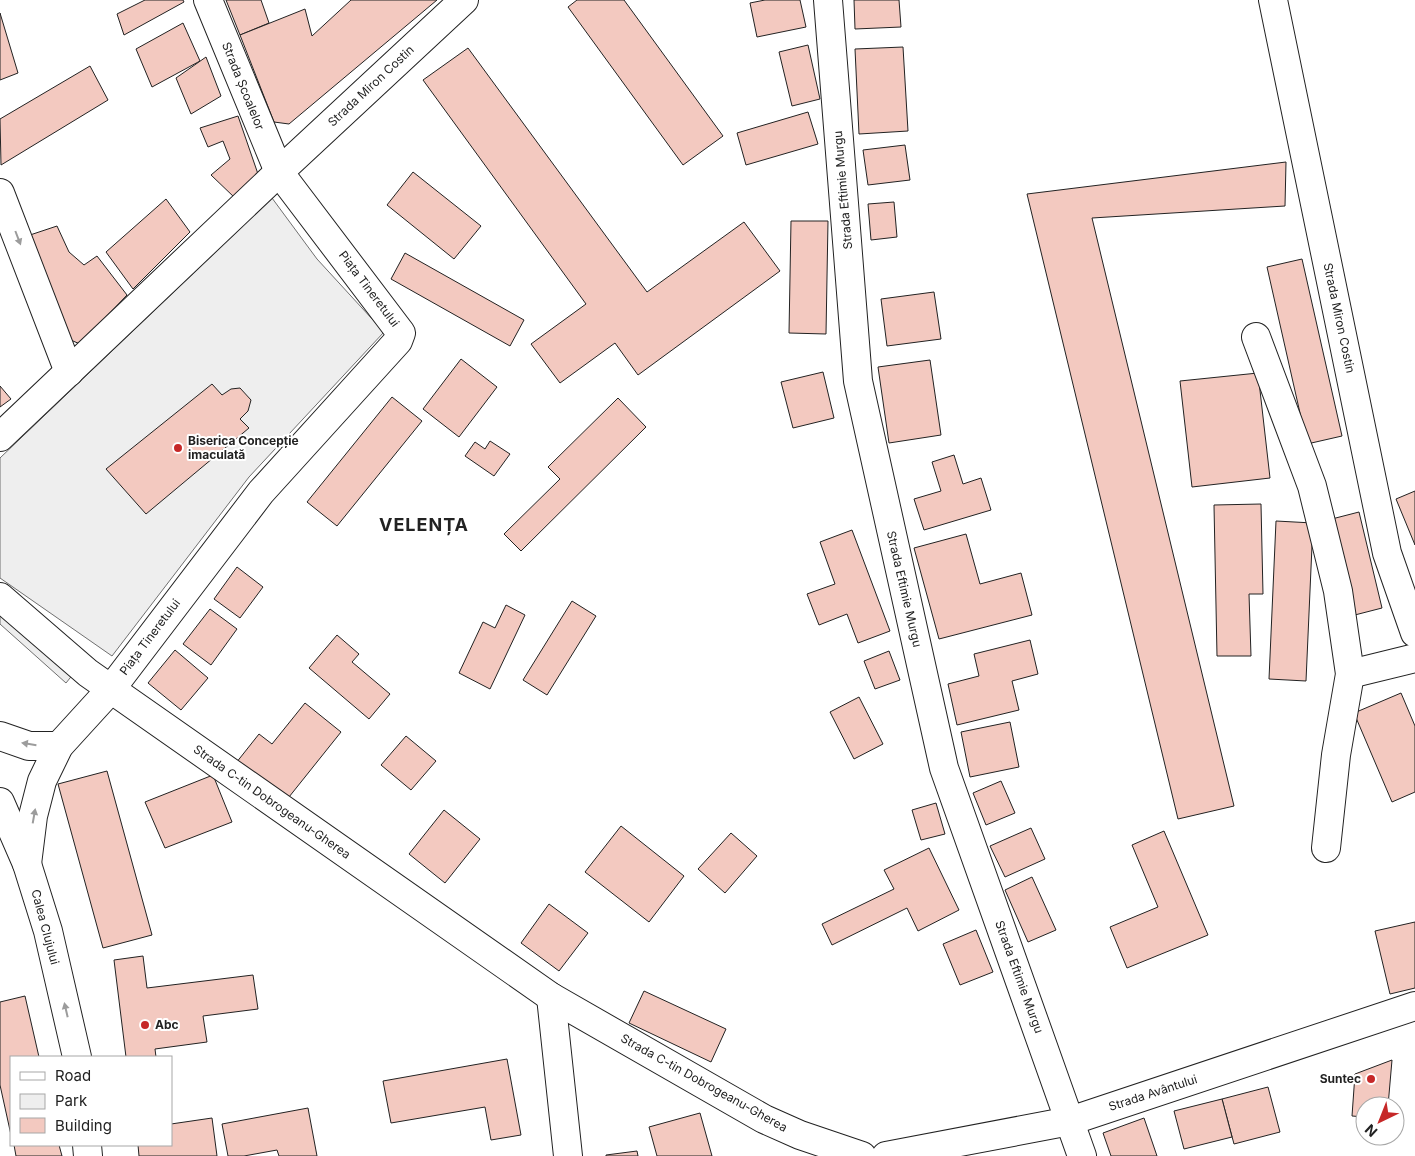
<svg xmlns="http://www.w3.org/2000/svg" width="1415" height="1156" font-family="Inter,sans-serif">
  <rect width="100%" height="100%" fill="#fff"/>
  <path fill="#eee" stroke="#6f6f6f" d="M272 198 317 259 384 332 249 477 112 656 0 578V458Z"/>
  <path fill="#ededed" stroke="#6f6f6f" d="M0 606 74 673 66 683 0 624Z"/>
  <g fill="#f3c9c0" stroke="#222">
    <path d="M145 0H183L184 2 124 35 117 14Z"/>
    <path d="M226 0H261L269 23 240 35Z"/>
    <path d="M351 0H437L289 124 274 122 240 35 305 9 312 36Z"/>
    <path d="M577 0H624L723 136 683 165 568 7Z"/>
    <path d="M765 0H800L806 27 757 37 750 3Z"/>
    <path d="M854 0H899L901 27 855 29Z"/>
    <path d="M0 13 18 73 0 80Z"/>
    <path d="M183 23 200 61 152 87 136 49Z"/>
    <path d="M808 45 820 99 792 106 779 52Z"/>
    <path d="M903 47 908 131 859 134 855 49Z"/>
    <path d="M468 48 647 292 744 222 780 271 638 375 615 343 560 383 531 344 586 304 423 80Z"/>
    <path d="M206 57 221 96 191 114 176 78Z"/>
    <path d="M90 66 108 100 1 165 0 119Z"/>
    <path d="M808 112 818 144 746 165 737 133Z"/>
    <path d="M238 116 258 174 235 198 211 175 230 159 223 141 208 147 200 128Z"/>
    <path d="M905 145 910 180 868 185 863 150Z"/>
    <path d="M1286 162 1285 206 1092 218 1234 806 1178 819 1027 194Z"/>
    <path d="M413 172 481 226 454 259 387 205Z"/>
    <path d="M166 199 190 232 133 289 106 252Z"/>
    <path d="M894 202 897 237 871 240 868 204Z"/>
    <path d="M791 221H828L826 334 789 333Z"/>
    <path d="M57 226 69 252 84 265 97 256 127 295 80 344 66 338 30 235Z"/>
    <path d="M405 253 524 320 510 346 391 279Z"/>
    <path d="M1302 259 1342 436 1307 444 1267 267Z"/>
    <path d="M934 292 941 339 887 346 881 299Z"/>
    <path d="M461 359 497 387 459 437 423 409Z"/>
    <path d="M930 360 941 435 889 443 878 367Z"/>
    <path d="M823 372 834 418 793 428 781 382Z"/>
    <path d="M1258 373 1270 478 1192 487 1180 381Z"/>
    <path d="M212 384 222 395 231 389 240 388 251 400 248 411 240 419 249 428 146 514 106 469Z"/>
    <path d="M0 386 11 399 0 407Z"/>
    <path d="M392 397 422 421 337 526 307 502Z"/>
    <path d="M618 398 646 427 521 551 504 534 560 479 548 467Z"/>
    <path d="M490 441 510 454 494 476 465 456 475 442 485 449Z"/>
    <path d="M954 455 963 484 981 478 991 510 924 530 914 499 941 491 932 462Z"/>
    <path d="M1415 491V545L1396 499Z"/>
    <path d="M1261 504 1263 594H1249L1251 656H1217L1214 505Z"/>
    <path d="M1359 512 1382 608 1347 617 1324 521Z"/>
    <path d="M1276 521 1313 523 1306 681 1269 679Z"/>
    <path d="M852 530 890 631 858 643 847 614 819 625 807 594 835 584 820 542Z"/>
    <path d="M966 534 980 584 1021 573 1032 615 939 639 914 548Z"/>
    <path d="M237 567 263 587 240 618 214 599Z"/>
    <path d="M572 601 596 616 547 695 523 680Z"/>
    <path d="M506 605 525 615 490 689 459 673 483 622 495 628Z"/>
    <path d="M210 609 237 629 211 665 183 644Z"/>
    <path d="M337 635 359 654 352 662 390 694 369 719 309 668Z"/>
    <path d="M1030 640 1038 674 1012 681 1019 710 957 725 948 684 979 676 974 654Z"/>
    <path d="M175 650 208 678 181 710 148 683Z"/>
    <path d="M889 651 900 680 875 689 864 661Z"/>
    <path d="M1401 693 1415 726V792L1392 802 1354 713Z"/>
    <path d="M859 697 883 744 854 759 830 712Z"/>
    <path d="M305 703 341 732 285 802 236 763 259 734 272 744Z"/>
    <path d="M1010 722 1019 767 970 777 961 732Z"/>
    <path d="M406 736 436 761 411 790 381 765Z"/>
    <path d="M107 771 152 935 103 948 58 784Z"/>
    <path d="M213 775 232 822 165 848 145 802Z"/>
    <path d="M1001 781 1015 813 986 825 973 793Z"/>
    <path d="M936 803 945 834 921 840 912 810Z"/>
    <path d="M444 810 480 839 445 883 409 854Z"/>
    <path d="M621 826 684 876 649 922 585 872Z"/>
    <path d="M1031 828 1045 859 1005 877 990 846Z"/>
    <path d="M1164 831 1208 935 1127 968 1110 927 1158 907 1132 845Z"/>
    <path d="M731 833 757 856 725 893 698 869Z"/>
    <path d="M929 848 959 910 918 931 907 908 832 945 822 924 894 889 884 870Z"/>
    <path d="M1032 877 1056 930 1028 942 1005 890Z"/>
    <path d="M549 904 588 933 559 971 521 943Z"/>
    <path d="M1415 922V988L1390 994 1375 931Z"/>
    <path d="M976 930 993 972 960 985 943 944Z"/>
    <path d="M143 956 147 988 253 975 258 1009 203 1016 207 1042 155 1049 156 1057H126L114 960Z"/>
    <path d="M644 991 726 1029 711 1062 629 1023Z"/>
    <path d="M25 996 39 1057H11V1135L0 1085V1002Z"/>
    <path d="M507 1059 521 1135 491 1140 485 1107 391 1123 383 1081Z"/>
    <path d="M1392 1060 1388 1106H1365V1117L1352 1116 1355 1074Z"/>
    <path d="M1268 1087 1280 1132 1234 1144 1222 1099Z"/>
    <path d="M1222 1099 1232 1137 1184 1149 1174 1111Z"/>
    <path d="M308 1108 317 1156H279L277 1150 244 1156H228L222 1124Z"/>
    <path d="M700 1113 712 1156H657L649 1127Z"/>
    <path d="M212 1118 217 1156H139L138 1145H171V1124Z"/>
    <path d="M1144 1118 1157 1156H1111L1103 1133Z"/>
    <path d="M14 1145H59L62 1156H16Z"/>
    <path d="M637 1151 638 1156H606V1155Z"/>
  </g>
  <g fill="none" stroke-linecap="round" stroke-linejoin="round">
    <g stroke="#222" stroke-width="30">
      <g id="minor">
        <path d="M828 0 858 381 944 768 1082 1156"/>
        <path d="M1273 0 1387 553 1415 633"/>
        <path d="M0 193 69 372"/>
        <path d="M1256 337 1312 486 1338 591 1350 674 1336 755 1326 848"/>
        <path d="M0 437 279 172 464 0"/>
        <path d="M0 597 88 673 551 997 764 1119 800 1135 862 1156"/>
        <path d="M1350 674 1415 658"/>
        <path d="M0 736 29 746H59"/>
        <path d="M27 864 33 816 42 781 59 746 111 689 261 492 398 341 401 333 279 172 208 0"/>
        <path d="M551 997 568 1156"/>
        <path d="M886 1156 1070 1121 1415 1006"/>
      </g>
    </g>
    <g stroke="#222" stroke-width="30">
      <g id="major">
        <path d="M0 802 27 864 48 931 77 1057"/>
        <path d="M87 1145 88 1156"/>
      </g>
    </g>
    <use href="#minor" stroke="#fff" stroke-width="28"/>
    <use href="#major" stroke="#fff" stroke-width="28"/>
  </g>
  <defs><path id="oneway-solid" d="M-6-.8H1V-3.2L6.5 0L1 3.2V.8H-6Z" transform="scale(1.25)"/></defs>
  <g fill="#9c9c9c">
    <use href="#oneway-solid" transform="translate(18 238) rotate(69)"/>
    <use href="#oneway-solid" transform="translate(29 744) rotate(-171)"/>
    <use href="#oneway-solid" transform="translate(34 816) rotate(-80)"/>
    <use href="#oneway-solid" transform="translate(66 1010) rotate(-103)"/>
  </g>
  <g fill="#c62828" stroke="#fff" stroke-width="2">
    <circle cx="178" cy="448" r="5"/>
    <circle cx="145" cy="1025" r="5"/>
    <circle cx="1371" cy="1079" r="5"/>
  </g>
  <g text-anchor="middle" stroke-width="4" stroke-linejoin="round" paint-order="stroke">
    <g font-size="12" fill="#222" stroke="#fff">
      <text transform="translate(243 86) rotate(68)" y="4">Strada Școalelor</text>
      <text transform="translate(371 86) rotate(-43)" y="4">Strada Miron Costin</text>
      <text transform="translate(843 190) rotate(-95)" y="4">Strada Eftimie Murgu</text>
      <text transform="translate(369 289) rotate(53)" y="4">Piața Tineretului</text>
      <text transform="translate(1339 318) rotate(78)" y="4">Strada Miron Costin</text>
      <text transform="translate(904 589) rotate(77)" y="4">Strada Eftimie Murgu</text>
      <text transform="translate(150 637) rotate(-53)" y="4">Piața Tineretului</text>
      <text transform="translate(272 802) rotate(35)" y="4">Strada C-tin Dobrogeanu-Gherea</text>
      <text transform="translate(45 927) rotate(75)" y="4">Calea Clujului</text>
      <text transform="translate(1019 977) rotate(70)" y="4">Strada Eftimie Murgu</text>
      <text transform="translate(704 1083) rotate(29)" y="4">Strada C-tin Dobrogeanu-Gherea</text>
      <text transform="translate(1153 1093) rotate(-18)" y="4">Strada Avântului</text>
    </g>
    <g font-size="12" font-weight="bold" fill="#222" stroke="#fff" text-anchor="start">
      <text x="188" y="445">Biserica Concepție<tspan x="188" dy="14">imaculată</tspan></text>
      <text x="155" y="1029">Abc</text>
      <text x="1361" y="1083" text-anchor="end">Suntec</text>
    </g>
    <g font-size="18" font-weight="bold" letter-spacing="1" fill="#222" stroke="#fff">
      <text x="424" y="531">VELENȚA</text>
    </g>
  </g>
  <rect x="10" y="1056" width="162" height="90" fill="#ffffff" stroke="#a7a7a7"/>
  <rect x="20" y="1072" width="25" height="8" fill="#ffffff" stroke="#a7a7a7"/>
  <text x="55" y="1081" font-size="15" fill="#222222">Road</text>
  <rect x="20" y="1094" width="25" height="15" fill="#eeeeee" stroke="#a7a7a7"/>
  <text x="55" y="1106" font-size="15" fill="#222222">Park</text>
  <rect x="20" y="1118" width="25" height="15" fill="#f3c9c0" stroke="#a7a7a7"/>
  <text x="55" y="1131" font-size="15" fill="#222222">Building</text>
  <g transform="translate(1380 1121) rotate(223)"><circle r="24" fill="#ffffff" stroke="#a7a7a7"/>
  <path d="M0-4L9 19L0 12L-9 19Z" fill="#c62828"/>
  <text y="-8" font-size="14" font-weight="bold" text-anchor="middle" fill="#222222">N</text>
  </g>
</svg>
